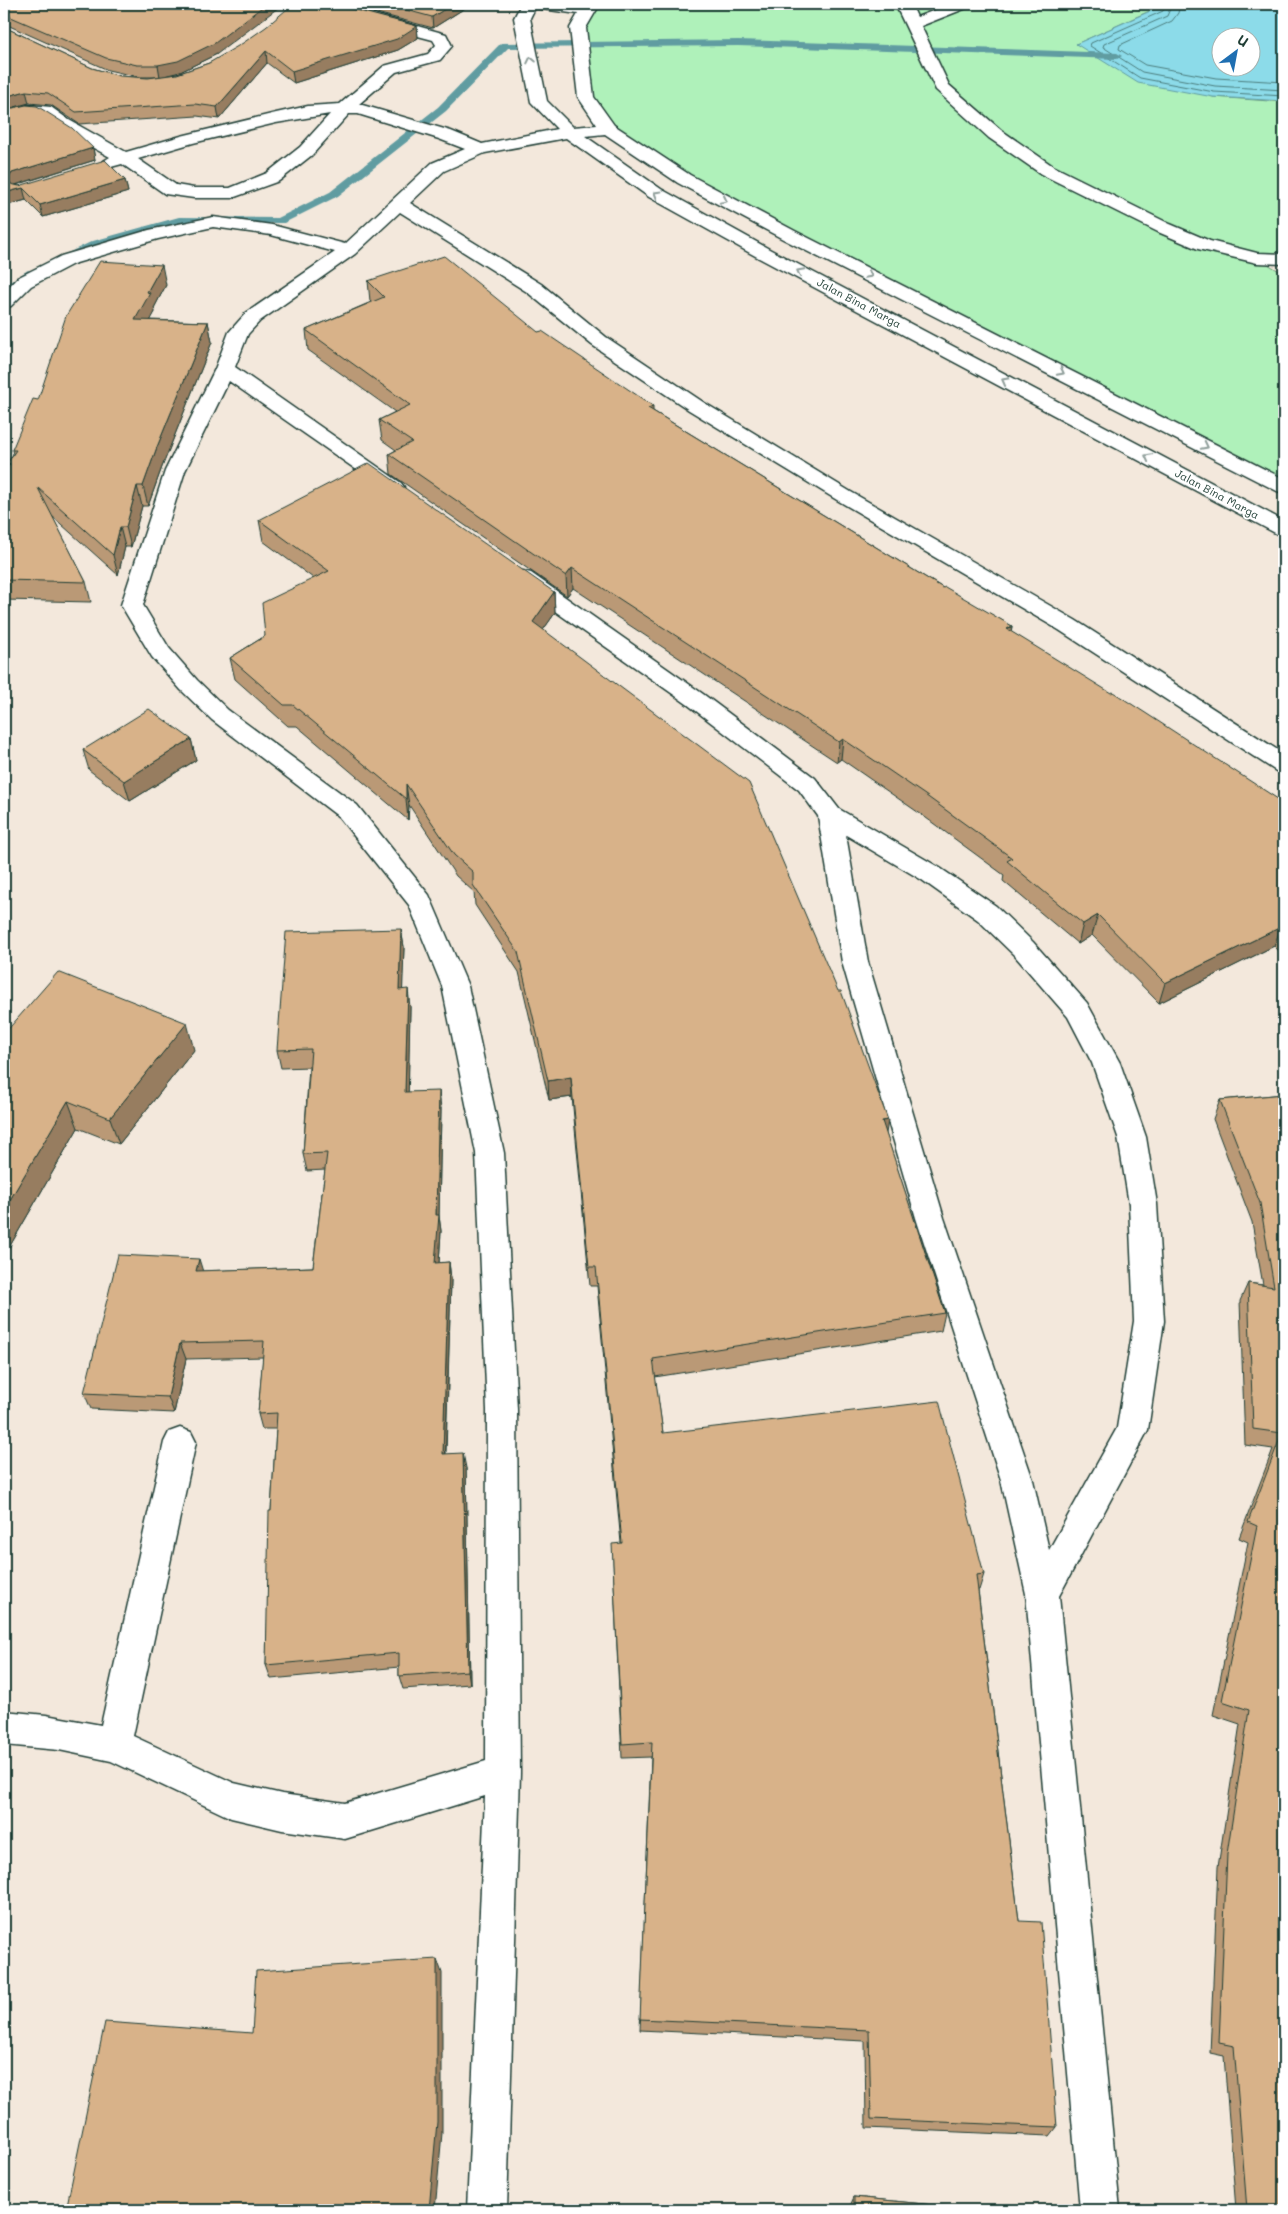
<svg xmlns="http://www.w3.org/2000/svg" width="1288" height="2214" font-family="Mali,sans-serif">
  <rect width="100%" height="100%" fill="#f3e8dc"/>
  <filter id="ink" filterUnits="userSpaceOnUse"><feTurbulence type="fractalNoise" baseFrequency=".02" numOctaves="2"/><feDisplacementMap in="SourceGraphic" scale="10" xChannelSelector="R" yChannelSelector="G"/><feConvolveMatrix kernelMatrix="1 2 1 2 8 2 1 2 1" color-interpolation-filters="sRGB"/></filter>
  <g filter="url(#ink)">
    <path fill="#aff1ba" stroke="#679777" d="M591 4H1165L1076 44 1213 97 1284 102V259L1258 258 1284 274V487L789 235 608 129 586 97 578 28Z"/>
    <path fill="#8cdbe9" stroke="#609ca1" fill-rule="evenodd" d="M1166 4H1284V101L1213 97 1138 83 1076 44ZM1220 38H1250V68H1220Z"/>
    <g fill="none" stroke-linecap="round" stroke-linejoin="round">
      <g stroke="#4b7c7c" stroke-width="1">
        <path d="M1166 4 1163 11 1091 43 1090 46 1140 78 1214 92 1284 96"/>
        <path d="M1172 4 1167 16 1104 44 1103 47 1142 72 1215 86 1284 90"/>
        <path d="M1180 4 1178 13 1172 21 1120 45 1119 49 1145 65 1216 78 1284 82"/>
      </g>
      <g fill="#609ca1" fill-rule="evenodd">
        <path d="M738 40 1117 53 1122 56 1117 59 738 46 508 48 446 111 338 196 284 223H179L101 245 65 261 61 262 55 259 93 241 179 217 278 218 330 192 438 107 501 43Z"/>
        <path d="M28 270 32 272 34 274 32 276 4 294V286Z"/>
      </g>
      <g stroke="#1f3d34" stroke-width="3">
        <g id="minor">
          <path d="M315 4H337L446 34 452 46 440 60 396 72 359 104 451 131 482 144 557 129 531 102 514 18 521 4 583 6 584 4H600L586 28 594 97 614 125 690 175 795 231 1284 479V493L1277 491 783 239 678 183 605 134 585 136 661 189 771 250 1284 521V535L1277 534 759 258 649 197 566 138 485 153 444 171 410 203 541 284 606 337 703 402 851 492 1075 620 1284 754V773L1276 771 1059 630 837 500 689 410 592 345 527 292 400 212 355 254 260 321 248 334 235 367 401 483 404 487 401 491 394 493 387 491 229 381 185 471 143 605 169 648 197 680 228 710 357 805 429 895 468 986 504 1153 517 1410 520 1773 507 2210H467L485 1796 345 1839 282 1830 231 1818 111 1761 59 1750 4 1745V1711L46 1715 101 1725 164 1442 169 1432 180 1428 191 1432 196 1442 133 1736 234 1783 282 1794 345 1803 486 1761 487 1410 476 1153 442 986 409 905 339 817 212 720 181 690 152 657 121 605 165 471 215 369 229 332 246 313 335 252 271 235 213 227 158 239 73 264 31 286 11 306 4 308V292L17 278 61 256 149 230 213 217 272 225 345 244 432 163 465 149 439 139 358 114H349L312 155 279 181 232 198H194L165 194 122 164 111 167 105 166 102 162 110 157 57 128 41 116 29 115 4 121V111L29 105 51 107 69 120 126 152 181 136 276 113 308 106 340 104 384 66 428 54 436 45 433 40 342 16 318 7ZM535 8 578 14 570 28 578 97 597 125 573 127 547 101 530 18ZM330 114 300 147 267 173 230 188H194L176 185 138 159 193 143 276 123Z"/>
          <path d="M895 4H911L917 17 951 4H972L969 7 921 26 949 85 1001 130 1053 166 1170 224 1210 241 1257 253 1284 254V264L1257 263 1198 249 1158 232 1041 174 989 138 936 90Z"/>
          <path d="M523 571 531 573 703 694 815 778 839 809 940 868 996 906 1033 942 1087 1003 1120 1063 1146 1137 1157 1204 1164 1321 1148 1430 1059 1596 1120 2210H1080L1026 1594 1001 1480 916 1218 842 962 818 816 799 790 687 704 515 583 512 578 515 573ZM846 835 922 880 978 920 1015 956 1068 1017 1092 1063 1118 1137 1129 1204 1134 1321 1117 1428 1049 1550 1033 1480 944 1218 868 962Z"/>
        </g>
      </g>
      <use href="#minor" fill="#fff" fill-rule="evenodd"/>
    </g>
    <g fill="#ba9976" stroke="#1f3d34">
      <path d="M4 4 217 54 180 72 162 76 177 74 209 63 340 6 417 26 418 38 398 50 294 83 267 63 219 119 197 116 79 124 51 105 29 103 4 110V27L92 68 120 76 148 78 158 77H139L108 70 5 24 4 25Z"/>
      <path d="M343 4H464L465 8 433 28Z"/>
      <path d="M4 110 93 148 95 160 16 185 19 186 125 180 128 192 43 217 26 200 4 206Z"/>
      <path d="M368 281 538 332 653 411 943 588 1012 626 1011 632 1284 804V956L1274 946 1159 1003 1092 935 1078 944 1003 881 1004 875 922 815 841 759 837 762 573 588 567 596 391 474 389 454 396 450 382 440 379 420 395 412 308 350 306 330 371 302 370 301Z"/>
      <path d="M166 285 154 308 155 312 150 320 208 322 212 342 162 467 148 506H142L131 547H125L118 575 52 516 86 582 91 602 4 600V473L9 465 8 462 13 454 12 450 38 400Z"/>
      <path d="M259 520 554 592 555 613 543 630 886 1134 945 1313 941 1331 655 1377 663 1433 984 1574 979 1590H978L1019 1921 1057 2127 1050 2136 866 2128 865 2041 640 2030 651 1757 622 1758 613 1560 621 1543 597 1286H590L572 1097 549 1100 519 972 475 905 474 892 456 876 409 805 408 820 297 726H288L235 679 230 658 265 636 313 578 263 541Z"/>
      <path d="M191 739 196 760 130 801 89 770 83 750Z"/>
      <path d="M401 929 404 947 402 989 410 1007 408 1092 441 1108 439 1216 441 1231 439 1263 449 1262 451 1279 446 1454 466 1468 470 1684 403 1689 399 1676V1667L271 1679 266 1665 271 1511 276 1429H262L258 1414 263 1357 186 1359 174 1413 91 1409 84 1393 202 1271 313 1267 325 1170 307 1171 303 1154 309 1067 281 1068 277 1050Z"/>
      <path d="M4 1034 194 1050 119 1144 78 1128 7 1251 4 1250Z"/>
      <path d="M1284 1094V2210H1236L1224 2056 1210 2053 1218 1867 1240 1724 1213 1715 1248 1542 1239 1538 1273 1449 1245 1445 1240 1301 1248 1283 1263 1285 1252 1222 1213 1119 1220 1100Z"/>
      <path d="M854 2197 983 2210H849V2208Z"/>
    </g>
    <g fill="#977d60" stroke="#1f3d34">
      <path d="M266 4H283L217 54 180 72 160 77 158 65Z"/>
      <path d="M453 4H464L465 8 433 28 432 17Z"/>
      <path d="M417 26 418 38 398 50 294 83 292 71Z"/>
      <path d="M266 51 267 63 219 119 217 107Z"/>
      <path d="M26 91 29 103 4 110V97Z"/>
      <path d="M93 148 95 160 15 185 11 191 8 179 12 173Z"/>
      <path d="M125 180 128 192 43 217 40 205Z"/>
      <path d="M23 188 26 200 4 206V193Z"/>
      <path d="M162 265 166 285 154 308 155 312 140 340 135 320 147 292Z"/>
      <path d="M208 322 212 342 162 467 148 506 143 486 157 447Z"/>
      <path d="M653 406V426L648 408Z"/>
      <path d="M137 486 142 506 131 547 126 527Z"/>
      <path d="M120 527 125 547 118 575 113 555Z"/>
      <path d="M572 568 573 588 567 596 566 576Z"/>
      <path d="M554 592 555 613 534 643 533 622Z"/>
      <path d="M1012 626 1009 646 1007 629Z"/>
      <path d="M191 739 196 760 130 801 124 781Z"/>
      <path d="M843 739 841 759 837 762 839 742Z"/>
      <path d="M406 784 409 805 408 820 406 799Z"/>
      <path d="M1098 915 1092 935 1078 944 1083 924Z"/>
      <path d="M1281 927 1274 946 1159 1003 1165 983Z"/>
      <path d="M401 929 404 947 402 1007 399 990Z"/>
      <path d="M408 989 410 1007 408 1109 405 1092Z"/>
      <path d="M187 1023 194 1050 119 1144 110 1118Z"/>
      <path d="M571 1077 572 1097 549 1100 548 1081Z"/>
      <path d="M439 1091 441 1108 439 1216 441 1231 438 1279 435 1263Z"/>
      <path d="M68 1101 78 1128 7 1251 4 1244V1210Z"/>
      <path d="M888 1120 885 1140 882 1121Z"/>
      <path d="M199 1259 204 1275 196 1271Z"/>
      <path d="M449 1262 451 1279 445 1469 443 1454Z"/>
      <path d="M180 1343 186 1359 174 1413 168 1397Z"/>
      <path d="M463 1453 466 1468 470 1684 468 1671Z"/>
      <path d="M437 1959 442 1973V2133L435 2210H429Z"/>
    </g>
    <g fill="#d8b289" stroke="#1f3d34">
      <path d="M4 4H266L215 43 178 61 158 65H137L106 58 4 14Z"/>
      <path d="M293 4H333L340 6 417 26 397 39 292 71 266 51 217 107 195 104 76 112 48 93 26 91 4 97V27L92 68 120 76 148 78 177 74 209 63 243 43 266 27Z"/>
      <path d="M384 4H453L432 17Z"/>
      <path d="M26 105 37 106 72 128 93 148 12 173 8 179 11 184 19 186 105 160 125 180 40 205 23 188 4 193V110Z"/>
      <path d="M444 256 538 332 542 331 653 406 648 408 943 588 945 587 1012 626 1007 629 1111 693 1113 692 1281 801 1284 804V930L1281 927 1165 983 1098 915 1083 924 1007 861 1012 858 925 795 843 739 839 742 572 568 566 576 389 454 412 442 379 420 410 405 306 330 384 297 368 281Z"/>
      <path d="M100 261 162 265 147 292 150 293 135 320 208 322 157 447 143 486H137L126 527H120L113 555 38 488 86 582 4 580V473L10 464 8 462 16 450H12L33 399 38 400 66 316Z"/>
      <path d="M369 463 554 592 533 622 749 783 838 991H841L888 1120 882 1121 945 1313 653 1359 663 1433 939 1401 984 1574 976 1575 1019 1921 1041 1922 1057 2127 871 2119 869 2030 640 2019 652 1742 622 1744 612 1544 622 1543 596 1267H589L571 1077 548 1081 518 952 473 885V872L454 855 406 784V799L293 705H284L230 658 265 636 262 603 329 571 259 520Z"/>
      <path d="M149 709 191 739 124 781 83 750Z"/>
      <path d="M401 929 399 990 408 989 405 1092 439 1091 436 1215H439L435 1263 449 1262 443 1454 463 1453 468 1671 399 1676V1653L266 1665 269 1511H271L277 1413 258 1414 264 1341 180 1343 168 1397 84 1393 118 1255 199 1259 196 1271 313 1267 327 1153 303 1154 311 1049 277 1050 286 932Z"/>
      <path d="M58 972 187 1023 110 1118 68 1101 4 1210V1034Z"/>
      <path d="M1284 1094V2210H1247L1234 2046 1219 2043 1227 1854 1249 1710 1222 1701 1257 1526 1248 1522 1282 1433 1253 1429 1248 1283 1274 1287 1260 1203 1220 1100Z"/>
      <path d="M437 1959V2122L429 2210H66L105 2022 252 2033 256 1971Z"/>
      <path d="M854 2197 983 2210H854Z"/>
    </g>
    <defs><path id="oneway-chevron" d="M-2-3.5L2.5 0L-2 3.5" fill="none" stroke-width="1.6" stroke-linecap="round" stroke-linejoin="round" transform="scale(1.25)"/></defs>
    <g stroke="#8f9e9a">
      <use href="#oneway-chevron" transform="translate(531 60) rotate(-102)"/>
      <use href="#oneway-chevron" transform="translate(657 194) rotate(-149)"/>
      <use href="#oneway-chevron" transform="translate(724 200) rotate(27)"/>
      <use href="#oneway-chevron" transform="translate(800 272) rotate(-152)"/>
      <use href="#oneway-chevron" transform="translate(869 275) rotate(27)"/>
      <use href="#oneway-chevron" transform="translate(1061 372) rotate(27)"/>
      <use href="#oneway-chevron" transform="translate(1005 381) rotate(-152)"/>
      <use href="#oneway-chevron" transform="translate(1205 446) rotate(27)"/>
      <use href="#oneway-chevron" transform="translate(1148 457) rotate(-152)"/>
    </g>
  </g>
  <g text-anchor="middle" stroke-width="4" stroke-linejoin="round" paint-order="stroke">
    <g font-size="11" fill="#1f3d34" stroke="#fff">
      <text transform="translate(859 303) rotate(28)" y="4">Jalan Bina Marga</text>
      <text transform="translate(1217 494) rotate(28)" y="4">Jalan Bina Marga</text>
    </g>
  </g>
  <rect width="1288" height="2214" fill="none" stroke="#fff" stroke-width="20"/>
  <rect x="10" y="10" width="1268" height="2194" fill="none" stroke="#1f3d34" stroke-width="2" filter="url(#ink)"/>
  <g transform="translate(1236 52) rotate(32)"><circle r="24" fill="#ffffff" stroke="#a5b1ae"/>
  <path d="M0-4L9 19L0 12L-9 19Z" fill="#1f6fb2"/>
  <text y="-8" font-size="14" font-weight="bold" text-anchor="middle" fill="#1f3d34">U</text>
  </g>
</svg>
